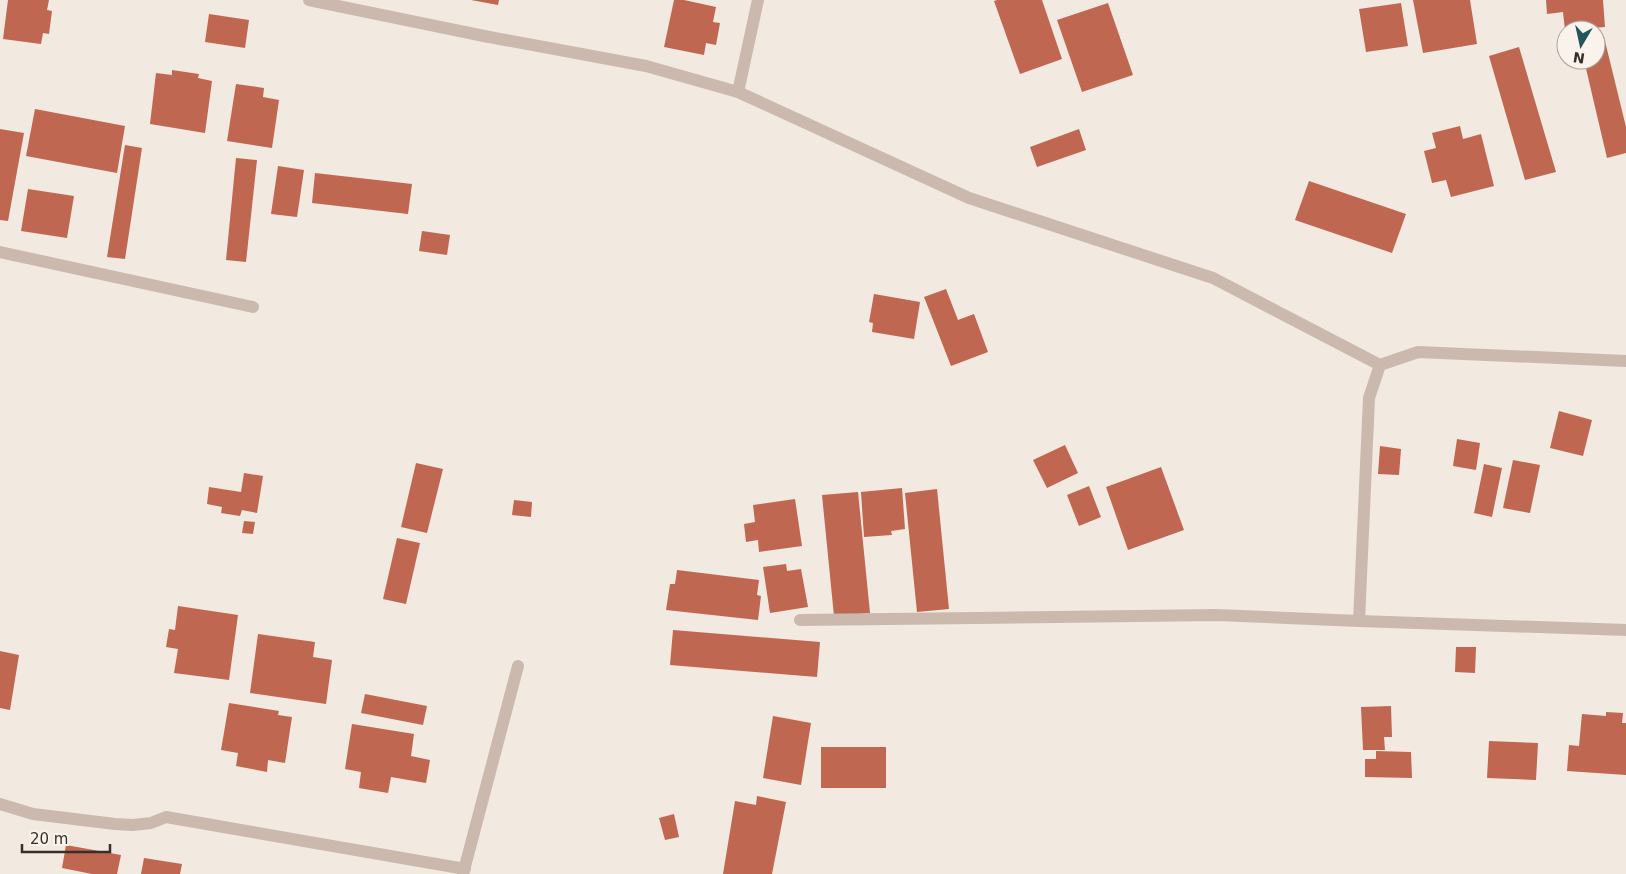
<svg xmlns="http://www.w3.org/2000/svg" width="1626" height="874" font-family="'DejaVu Sans',sans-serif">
  <rect width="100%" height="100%" fill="#f2e9e0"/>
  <g fill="#bf6751">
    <path d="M8 0H49L47 10 52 11 49 34 43 33 41 44 3 39Z"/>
    <path d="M471 0H499L498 5Z"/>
    <path d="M674 0H684L716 7 713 22 720 23 716 45 706 43 704 55 664 47Z"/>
    <path d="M997 0H1042L1062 59 1020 74 994 1Z"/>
    <path d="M1413 0H1470L1477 44 1423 53Z"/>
    <path d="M1546 0H1603L1605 27 1565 30 1563 12 1547 14Z"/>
    <path d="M1108 3 1133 75 1082 92 1057 20Z"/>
    <path d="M1401 3 1408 46 1366 52 1359 9Z"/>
    <path d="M209 14 249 20 245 48 205 42Z"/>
    <path d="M1604 37 1626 127V153L1607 158 1584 60H1596V39Z"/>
    <path d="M1519 47 1556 172 1525 180 1489 56Z"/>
    <path d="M172 70 199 74 198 78 212 81 205 133 150 124 156 73 172 75Z"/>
    <path d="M236 84 264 88 263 97 279 100 272 148 227 141Z"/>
    <path d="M35 109 125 126 117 173 26 156Z"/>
    <path d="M1460 126 1463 139 1481 134 1494 186 1451 197 1446 180 1432 183 1424 151 1436 148 1432 133Z"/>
    <path d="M0 129 24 133 8 221 0 220Z"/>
    <path d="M1079 129 1086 150 1037 167 1030 147Z"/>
    <path d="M125 145 142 148 125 259 107 257Z"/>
    <path d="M236 158 257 160 246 262 226 260Z"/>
    <path d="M278 166 304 170 297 217 271 214Z"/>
    <path d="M315 173 412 184 408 214 312 203Z"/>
    <path d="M1309 181 1406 214 1392 253 1295 220Z"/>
    <path d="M28 189 74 196 67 238 21 231Z"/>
    <path d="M422 231 450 235 447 255 419 251Z"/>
    <path d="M946 289 958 320 974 314 988 352 951 366 924 297Z"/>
    <path d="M874 294 920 302 914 339 872 332 873 323 869 322Z"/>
    <path d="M1559 411 1592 420 1583 456 1550 448Z"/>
    <path d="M1457 439 1480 443 1476 470 1453 466Z"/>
    <path d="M1065 445 1078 473 1047 488 1033 460Z"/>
    <path d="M1380 446 1401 449 1399 475 1378 474Z"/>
    <path d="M1513 460 1540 465 1530 513 1503 508Z"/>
    <path d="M416 463 443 469 427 533 401 527Z"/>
    <path d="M1484 464 1502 468 1492 517 1474 513Z"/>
    <path d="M1161 467 1184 530 1128 550 1106 487Z"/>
    <path d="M244 473 263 476 257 513 242 510 240 516 221 513 222 507 207 504 209 487 241 492Z"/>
    <path d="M1089 486 1101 517 1079 526 1067 495Z"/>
    <path d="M902 488 905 529 891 531 892 535 864 537 861 492Z"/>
    <path d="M937 489 949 609 917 612 905 493Z"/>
    <path d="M858 492 870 613 834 616 822 495Z"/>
    <path d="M795 499 802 546 759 552 758 540 746 542 744 524 755 522 753 505Z"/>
    <path d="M514 500 532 502 531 517 512 515Z"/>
    <path d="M244 521 255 522 253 534 242 533Z"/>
    <path d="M397 538 420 543 406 604 383 599Z"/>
    <path d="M786 564 787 571 801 569 808 607 770 613 763 567Z"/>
    <path d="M677 570 759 580 757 595 761 596 758 620 666 610 670 584H675Z"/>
    <path d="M178 606 238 615 229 680 174 673 178 649 166 647 169 629 175 630Z"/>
    <path d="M673 630 820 642 817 677 670 665Z"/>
    <path d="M258 634 315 642 313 657 332 660 326 704 250 693Z"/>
    <path d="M1456 647H1476L1475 673 1455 672Z"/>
    <path d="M0 651 19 655 10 710 0 708Z"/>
    <path d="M365 694 427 706 423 725 361 713Z"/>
    <path d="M229 703 279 711 278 715 292 717 285 763 268 760 267 772 236 766 238 753 221 750Z"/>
    <path d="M1391 706 1392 737H1384L1385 750H1363L1361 707Z"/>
    <path d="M1606 712 1623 713 1622 723H1626V775L1567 771 1569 745 1579 746 1582 714 1606 716Z"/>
    <path d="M773 716 811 723 801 785 763 778Z"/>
    <path d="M352 724 414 734 411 756 430 760 426 783 391 777 388 793 359 788 361 772 345 769Z"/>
    <path d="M1489 741 1538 743 1536 780 1487 778Z"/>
    <rect x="821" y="747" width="65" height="41"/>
    <path d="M1376 751 1411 752 1412 778 1365 777V759H1376Z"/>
    <path d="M757 796 786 802 772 874H723L735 801 756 805Z"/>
    <path d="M674 814 679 837 665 840 659 818Z"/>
    <path d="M66 845 121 855 117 874H92L62 868Z"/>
    <path d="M144 858 182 864 180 874H141Z"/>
  </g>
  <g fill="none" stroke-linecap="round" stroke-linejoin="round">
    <g stroke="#cab9ac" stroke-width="12">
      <path d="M309 0 484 36 646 66 738 92 969 198 1213 278 1380 365"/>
      <path d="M738 92 758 0"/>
      <path d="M0 252 253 307"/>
      <path d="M800 620 1216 615 1359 621 1626 630"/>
      <path d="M1359 621 1369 398 1380 365 1418 352 1626 361"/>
      <path d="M0 804 33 814 115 824 133 825 151 823 166 817 465 869"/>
      <path d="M463 874 518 666"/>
    </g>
  </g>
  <g transform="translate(1581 45) rotate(189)"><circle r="24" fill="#faf3ec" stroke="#aca49f"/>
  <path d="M0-4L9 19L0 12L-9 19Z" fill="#225658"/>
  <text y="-8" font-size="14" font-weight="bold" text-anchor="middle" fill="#382e2b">N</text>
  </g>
  <path d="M22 844v8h88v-8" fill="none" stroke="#382e2b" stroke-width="2.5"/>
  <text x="30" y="844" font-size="15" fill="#382e2b" stroke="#faf3ec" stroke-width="4" paint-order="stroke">20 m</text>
</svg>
